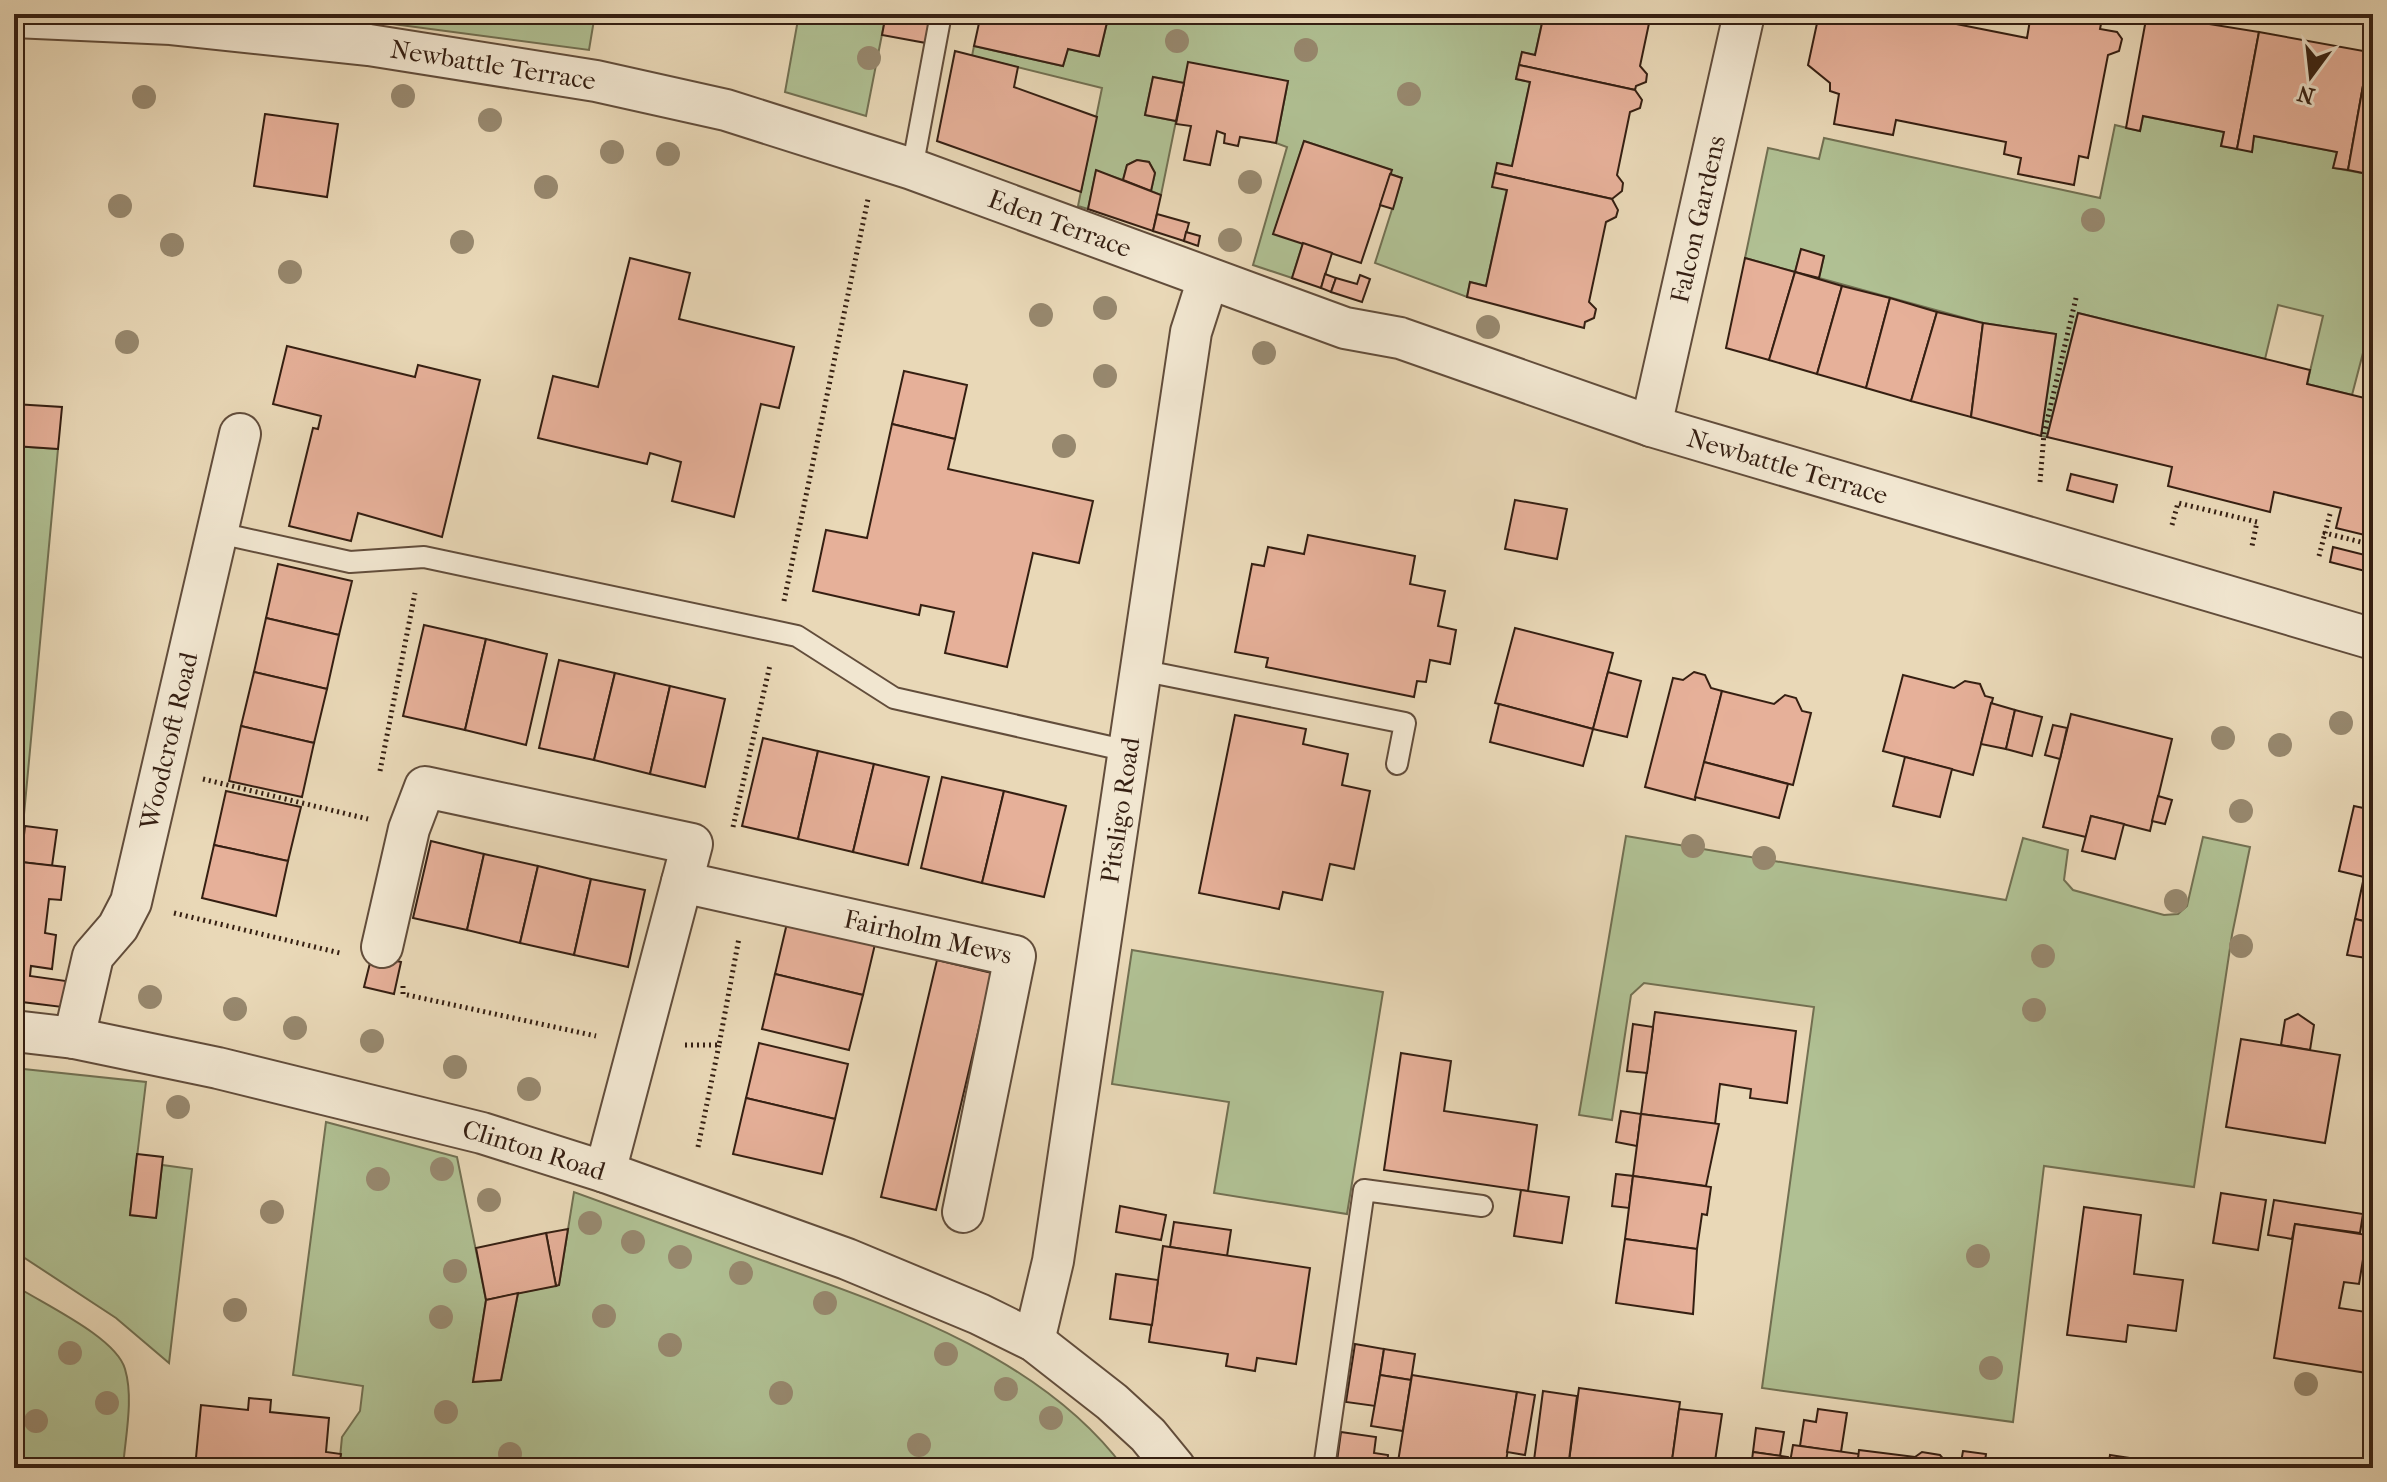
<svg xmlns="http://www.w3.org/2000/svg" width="2387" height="1482" font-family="'IM FELL French Canon',serif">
  <rect width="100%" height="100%" fill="#e9d8b7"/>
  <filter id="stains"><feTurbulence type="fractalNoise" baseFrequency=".0025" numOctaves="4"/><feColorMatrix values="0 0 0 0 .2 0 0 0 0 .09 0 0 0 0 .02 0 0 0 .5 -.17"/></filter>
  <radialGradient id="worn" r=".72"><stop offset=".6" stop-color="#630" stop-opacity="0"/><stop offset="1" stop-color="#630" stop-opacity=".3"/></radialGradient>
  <g fill="#b0c093" stroke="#727052" stroke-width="2">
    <path d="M317 14H595L589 50Z"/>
    <path d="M799 14H886L866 116 785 92Z"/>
    <path d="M1109 14H1544L1535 55 1522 52 1516 79 1530 82 1486 286 1470 282 1467 297 1375 263 1402 178 1390 174 1391 170 1304 141 1274 233 1303 243 1292 278 1253 265 1287 147 1276 143 1288 81 1184 83 1153 77 1145 115 1176 121 1161 195 1151 191 1155 173 1149 162 1137 160 1127 165 1123 180 1096 171 1088 209 1078 206 1102 88 972 56 974 46 1063 66 1068 49 1099 56Z"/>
    <path d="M2143 116 2224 132 2221 146 2252 151 2254 136 2337 152 2334 168 2362 173 2366 157 2373 159V355L2363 353 2352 395 2307 384 2323 316 2278 305 2265 359 2078 313 2047 437 2041 436 2056 334 1983 323 1819 278 1824 256 1801 250 1795 272 1745 258 1768 148 1819 159 1824 138 2100 198 2115 125 2140 131Z"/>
    <path d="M14 446 58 449 14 922Z"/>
    <path d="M1626 836 2006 900 2023 838 2068 850 2064 880 2073 890 2164 915 2178 914 2187 906 2203 837 2250 847 2232 935 2194 1187 2044 1166 2013 1422 1762 1388 1814 1007 1644 983 1631 995 1612 1120 1579 1115Z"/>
    <path d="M1132 950 1383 992 1347 1214 1214 1193 1229 1102 1112 1084Z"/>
    <path d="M14 1068 146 1082 130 1215 156 1218 162 1165 192 1169 169 1363 116 1318 14 1251Z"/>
    <path d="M326 1122 457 1157 486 1300 473 1382 501 1380 518 1293 559 1285 574 1192C637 1215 701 1238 764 1261 890 1306 1041 1356 1124 1468H339L342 1437 360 1411 363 1386 293 1375Z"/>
    <path d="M14 1285C43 1304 116 1337 125 1369 134 1399 125 1438 123 1468H14Z"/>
  </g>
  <g fill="#e6b099" stroke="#351f12" stroke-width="2">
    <path d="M886 14H931L926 43 882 35Z"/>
    <path d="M981 14H1109L1099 56 1068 49 1063 66 974 46Z"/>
    <path d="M1544 14H1651L1640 66 1647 74 1646 82 1636 86 1635 90 1519 65 1522 52 1535 55Z"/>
    <path d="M1819 14H1938L1936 20 2027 38 2031 14H2103L2100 29 2117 32 2122 39 2119 51 2108 55 2088 158 2079 156 2074 185 2018 174 2021 158 2004 154 2006 142 1896 120 1893 135 1834 124 1839 94 1830 91V83L1808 65Z"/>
    <path d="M2147 14 2259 32 2237 149 2221 146 2224 132 2143 116 2140 131 2126 128Z"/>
    <path d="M2259 32 2369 52 2348 170 2333 168 2337 152 2254 136 2252 152 2237 149Z"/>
    <path d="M955 51 1018 67 1014 87 1097 117 1081 192 937 141Z"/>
    <path d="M2369 52 2373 53V159L2366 157 2363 173 2348 170Z"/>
    <path d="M1188 62 1288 81 1276 143 1240 137 1238 146 1224 143 1225 134 1217 131 1210 165 1184 160 1191 126 1176 124Z"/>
    <path d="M1519 65 1635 90 1642 100 1640 108 1630 112 1617 175 1623 183 1622 191 1612 199 1495 173 1497 163 1512 166 1530 82 1516 79Z"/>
    <path d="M1153 77 1184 83 1176 121 1145 115Z"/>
    <path d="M265 114 338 124 327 197 254 186Z"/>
    <path d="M1304 141 1392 170 1361 263 1273 234Z"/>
    <path d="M1137 160 1149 162 1155 173 1151 191 1123 180 1127 165Z"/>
    <path d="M1096 170 1161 195 1153 231 1088 209Z"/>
    <path d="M1495 173 1612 199 1618 210 1616 217 1606 222 1589 302 1596 309 1594 318 1585 322 1584 328 1467 297 1470 282 1486 286 1507 190 1492 187Z"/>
    <path d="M1390 174 1402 178 1393 209 1380 205Z"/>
    <path d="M1157 214 1189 223 1184 241 1153 231Z"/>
    <path d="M1186 232 1200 236 1198 246 1184 241Z"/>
    <path d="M1303 243 1332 253 1321 288 1292 278Z"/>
    <path d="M1801 249 1824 256 1819 278 1795 272Z"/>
    <path d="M630 258 690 273 679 319 794 347 779 408 761 404 734 517 672 501 681 462 650 453 647 464 538 438 553 376 598 387Z"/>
    <path d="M1745 258 1795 272 1769 360 1726 348Z"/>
    <path d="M1795 272 1842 286 1817 374 1769 360Z"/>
    <path d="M1325 274 1336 278 1331 292 1321 288Z"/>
    <path d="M1360 275 1370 279 1362 302 1331 292 1336 278 1357 284Z"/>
    <path d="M1842 286 1890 298 1866 388 1817 374Z"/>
    <path d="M1890 298 1937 312 1911 401 1866 388Z"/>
    <path d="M1937 312 1983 323 1971 417 1911 401Z"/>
    <path d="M2078 313 2310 370 2307 384 2373 400V537L2336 528 2341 508 2274 492 2270 512 2168 486 2172 467 2047 437Z"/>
    <path d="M1983 323 2056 334 2041 436 1971 417Z"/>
    <path d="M287 346 415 377 418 365 480 380 442 537 358 513 351 541 289 526 313 428 318 429 321 416 273 404Z"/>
    <path d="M904 371 967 385 955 439 892 424Z"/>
    <path d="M14 404 62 407 58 449 14 446Z"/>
    <path d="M892 424 955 439 948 469 1093 501 1079 563 1033 553 1007 667 945 653 954 612 921 605 919 615 813 591 826 530 867 538Z"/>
    <path d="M2071 474 2117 485 2113 502 2067 490Z"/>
    <path d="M1515 500 1567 509 1557 559 1505 549Z"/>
    <path d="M1308 535 1415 556 1410 584 1445 591 1438 626 1456 630 1450 664 1430 660 1426 682 1417 681 1414 697 1266 667 1268 658 1235 652 1252 564 1264 566 1268 547 1304 554Z"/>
    <path d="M2333 547 2373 557V573L2330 562Z"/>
    <path d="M278 564 352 581 339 635 266 618Z"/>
    <path d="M266 618 339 635 327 689 254 672Z"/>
    <path d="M424 625 486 639 465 730 403 716Z"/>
    <path d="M1515 628 1613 653 1593 729 1495 703Z"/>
    <path d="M486 639 547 654 526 745 465 730Z"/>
    <path d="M559 660 615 673 594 760 539 748Z"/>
    <path d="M254 672 327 689 314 743 241 726Z"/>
    <path d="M1608 672 1641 681 1627 737 1593 729Z"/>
    <path d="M1694 672 1705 675 1711 688 1722 691 1695 800 1645 787 1673 678 1683 680Z"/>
    <path d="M615 673 670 686 650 774 594 760Z"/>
    <path d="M1903 675 1954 688 1965 681 1980 684 1985 696 1993 698 1973 775 1883 751Z"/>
    <path d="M670 686 725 699 705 787 650 774Z"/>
    <path d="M1722 691 1774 704 1785 695 1796 698 1802 711 1811 713 1793 785 1704 762Z"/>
    <path d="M1991 703 2015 710 2006 749 1981 744Z"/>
    <path d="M1499 704 1593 729 1583 766 1490 742Z"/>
    <path d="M2015 710 2042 717 2032 756 2006 749Z"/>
    <path d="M2071 714 2172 739 2150 831 2091 816 2086 837 2043 827Z"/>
    <path d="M1235 715 1306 729 1303 744 1348 754 1342 785 1370 791 1354 869 1330 864 1322 900 1283 892 1279 909 1199 893Z"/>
    <path d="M2053 725 2067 728 2060 759 2045 755Z"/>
    <path d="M241 726 314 743 302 797 229 781Z"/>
    <path d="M763 738 818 751 798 839 742 826Z"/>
    <path d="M818 751 874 764 853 852 798 839Z"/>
    <path d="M1905 757 1952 769 1940 817 1893 806Z"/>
    <path d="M1704 762 1788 784 1779 818 1695 797Z"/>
    <path d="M874 764 929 777 908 865 853 852Z"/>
    <path d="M942 777 1004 791 982 883 921 868Z"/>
    <path d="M226 791 301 807 288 861 214 845Z"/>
    <path d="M1004 791 1066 806 1044 897 982 883Z"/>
    <path d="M2158 796 2172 800 2165 824 2152 821Z"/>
    <path d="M2354 806 2373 810V923L2355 919 2364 877 2339 871Z"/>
    <path d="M2091 816 2124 824 2115 859 2082 851Z"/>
    <path d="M25 826 57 830 52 866 21 862Z"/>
    <path d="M431 841 484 854 467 930 413 918Z"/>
    <path d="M214 845 288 861 276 916 202 898Z"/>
    <path d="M484 854 538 866 520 943 467 930Z"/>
    <path d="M21 862 65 867 61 900 49 899 45 933 56 935 52 969 31 966 30 976 66 981 62 1007 14 1001V922Z"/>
    <path d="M538 866 591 879 574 955 520 943Z"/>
    <path d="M591 879 645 890 628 967 574 955Z"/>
    <path d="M788 919 876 940 863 995 775 974Z"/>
    <path d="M2355 919 2373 923V959L2347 955Z"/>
    <path d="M372 955 401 962 394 994 364 987Z"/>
    <path d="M937 960 992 973 936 1210 881 1197Z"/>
    <path d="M775 974 863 995 849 1050 762 1029Z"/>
    <path d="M1655 1012 1796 1031 1787 1103 1750 1098 1751 1089 1720 1084 1715 1124 1641 1114Z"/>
    <path d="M2298 1014 2314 1025 2310 1050 2281 1045 2285 1020Z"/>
    <path d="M1633 1024 1653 1027 1647 1073 1627 1071Z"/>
    <path d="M2241 1039 2340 1055 2325 1143 2226 1127Z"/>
    <path d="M759 1043 848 1064 835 1119 746 1098Z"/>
    <path d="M1401 1053 1451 1061 1444 1111 1537 1125 1528 1191 1384 1170Z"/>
    <path d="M746 1098 835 1119 822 1174 733 1154Z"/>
    <path d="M1621 1111 1641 1114 1637 1146 1616 1142Z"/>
    <path d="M1641 1114 1719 1124 1706 1186 1633 1176Z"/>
    <path d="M137 1154 163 1157 156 1218 130 1215Z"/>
    <path d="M1616 1174 1633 1176 1629 1208 1612 1206Z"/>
    <path d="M1633 1176 1711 1187 1707 1215 1702 1214 1697 1249 1625 1239Z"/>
    <path d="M1521 1190 1569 1197 1562 1243 1514 1236Z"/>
    <path d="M2221 1193 2266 1200 2258 1250 2213 1243Z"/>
    <path d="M2274 1200 2363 1214 2360 1233 2295 1224 2292 1239 2268 1235Z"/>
    <path d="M1120 1206 1166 1215 1161 1240 1116 1232Z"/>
    <path d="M2084 1207 2141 1215 2134 1274 2183 1280 2176 1331 2128 1325 2126 1342 2067 1335Z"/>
    <path d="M1174 1222 1231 1230 1227 1256 1170 1247Z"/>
    <path d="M2295 1224 2367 1235 2359 1284 2344 1282 2339 1308 2373 1313V1374L2274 1358Z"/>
    <path d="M568 1229 559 1285 556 1286 546 1233Z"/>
    <path d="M546 1233 556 1286 486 1300 476 1248Z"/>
    <path d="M1625 1239 1697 1249 1693 1314 1616 1303Z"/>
    <path d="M1163 1246 1310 1268 1296 1364 1257 1358 1255 1371 1226 1366 1228 1354 1149 1342Z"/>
    <path d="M1116 1274 1158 1280 1152 1325 1110 1319Z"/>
    <path d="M518 1293 501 1380 473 1382 486 1300Z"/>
    <path d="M1355 1344 1384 1349 1375 1406 1346 1402Z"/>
    <path d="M1384 1349 1415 1354 1411 1380 1380 1375Z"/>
    <path d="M1380 1375 1411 1380 1403 1431 1371 1426Z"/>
    <path d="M1412 1375 1517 1392 1505 1468H1397Z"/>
    <path d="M1579 1388 1680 1402 1671 1468H1568Z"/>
    <path d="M1543 1391 1577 1396 1568 1468H1533Z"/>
    <path d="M1517 1392 1535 1395 1525 1455 1507 1452Z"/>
    <path d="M249 1398 271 1400 270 1412 329 1418 326 1452 341 1454 339 1468H195L201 1405 248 1410Z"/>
    <path d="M1679 1409 1722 1414 1714 1468H1671Z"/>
    <path d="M1818 1409 1847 1413 1841 1452 1800 1446 1804 1420 1816 1422Z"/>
    <path d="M1756 1428 1784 1432 1780 1456 1753 1452Z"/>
    <path d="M1341 1432 1376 1437 1374 1453 1388 1455 1387 1468H1336Z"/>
    <path d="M1793 1445 1859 1454 1857 1468H1789Z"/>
    <path d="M1859 1450 1915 1457 1922 1452 1940 1455 1945 1461 1961 1463 1960 1468H1857Z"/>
    <path d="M1963 1451 1986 1454 1984 1468H1960Z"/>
    <path d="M1753 1452 1788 1457 1787 1468H1751Z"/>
    <path d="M2110 1455 2150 1461 2149 1468H2108Z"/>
  </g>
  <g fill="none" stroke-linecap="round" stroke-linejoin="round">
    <g stroke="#624d3b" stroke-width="24">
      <g id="service">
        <path d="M912 169 941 14"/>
        <path d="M219 533 350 562 424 557 797 636 894 698 1128 751"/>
        <path d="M1140 670 1405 723 1397 764"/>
        <path d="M1324 1468 1364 1190 1482 1206"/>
      </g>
    </g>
    <g stroke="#624d3b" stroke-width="44">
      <g id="minor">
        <path id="s1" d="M14 17 171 24 369 45 596 81 726 110 912 169 1345 328 1400 338 1651 426 2373 639"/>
        <path id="s2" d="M1651 426 1744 14"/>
        <path id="s3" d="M682 882 1015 956 963 1212"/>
        <path d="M382 947 409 829 425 787 692 844 605 1172"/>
        <path id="s4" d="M14 1031 74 1038 218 1068 482 1133 605 1172 847 1259 979 1314 1034 1341 1112 1402 1148 1435 1175 1468"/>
        <path id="s5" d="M74 1038 93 956 118 927 131 902 240 434"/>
        <path id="s6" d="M1034 1341 1053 1261 1191 332 1208 279"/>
      </g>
    </g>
    <g stroke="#351f12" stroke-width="5" stroke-dasharray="2 4" stroke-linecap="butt">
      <path d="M2040 482 2044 434 2076 298"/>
      <path d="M2330 514 2325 533 2373 545"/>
      <path d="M2172 525 2178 503 2257 522 2252 546"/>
      <path d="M2319 556 2325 533"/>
      <path d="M784 601 868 199"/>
      <path d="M380 771 415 593"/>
      <path d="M203 779 368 819"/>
      <path d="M733 827 770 665"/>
      <path d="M174 913 340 953"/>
      <path d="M403 986V994L596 1036"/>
      <path d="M685 1045H719L739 938"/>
      <path d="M698 1147 719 1045"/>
    </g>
    <use href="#service" stroke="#f1e6d0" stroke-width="20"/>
    <use href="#minor" stroke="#f1e6d0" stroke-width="40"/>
  </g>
  <g fill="#97886e">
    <circle cx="1177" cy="41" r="12"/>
    <circle cx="1306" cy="50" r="12"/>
    <circle cx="869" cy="58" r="12"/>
    <circle cx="1409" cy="94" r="12"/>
    <circle cx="403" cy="96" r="12"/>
    <circle cx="144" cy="97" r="12"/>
    <circle cx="490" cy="120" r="12"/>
    <circle cx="612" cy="152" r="12"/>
    <circle cx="668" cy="154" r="12"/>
    <circle cx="1250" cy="182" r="12"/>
    <circle cx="546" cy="187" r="12"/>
    <circle cx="120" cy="206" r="12"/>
    <circle cx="2093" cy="220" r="12"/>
    <circle cx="1230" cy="240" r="12"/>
    <circle cx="462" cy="242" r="12"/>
    <circle cx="172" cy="245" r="12"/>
    <circle cx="290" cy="272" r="12"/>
    <circle cx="1105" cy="308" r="12"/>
    <circle cx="1041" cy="315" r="12"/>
    <circle cx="1488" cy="327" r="12"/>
    <circle cx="127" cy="342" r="12"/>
    <circle cx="1264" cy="353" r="12"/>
    <circle cx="1105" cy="376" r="12"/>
    <circle cx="1064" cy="446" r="12"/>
    <circle cx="2341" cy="723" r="12"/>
    <circle cx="2223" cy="738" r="12"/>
    <circle cx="2280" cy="745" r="12"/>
    <circle cx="2241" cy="811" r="12"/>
    <circle cx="1693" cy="846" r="12"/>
    <circle cx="1764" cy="858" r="12"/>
    <circle cx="2176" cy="901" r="12"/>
    <circle cx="2241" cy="946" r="12"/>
    <circle cx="2043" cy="956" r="12"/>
    <circle cx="150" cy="997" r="12"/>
    <circle cx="235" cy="1009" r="12"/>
    <circle cx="2034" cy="1010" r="12"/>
    <circle cx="295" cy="1028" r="12"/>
    <circle cx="372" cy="1041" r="12"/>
    <circle cx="455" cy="1067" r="12"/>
    <circle cx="529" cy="1089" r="12"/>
    <circle cx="178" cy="1107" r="12"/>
    <circle cx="442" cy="1169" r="12"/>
    <circle cx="378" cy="1179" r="12"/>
    <circle cx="489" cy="1200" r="12"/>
    <circle cx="272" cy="1212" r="12"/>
    <circle cx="590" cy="1223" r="12"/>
    <circle cx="633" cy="1242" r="12"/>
    <circle cx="1978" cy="1256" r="12"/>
    <circle cx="680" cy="1257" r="12"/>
    <circle cx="455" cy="1271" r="12"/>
    <circle cx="741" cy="1273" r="12"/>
    <circle cx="825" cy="1303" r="12"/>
    <circle cx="235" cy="1310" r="12"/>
    <circle cx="604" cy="1316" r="12"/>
    <circle cx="441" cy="1317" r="12"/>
    <circle cx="670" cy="1345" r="12"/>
    <circle cx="70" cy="1353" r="12"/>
    <circle cx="946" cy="1354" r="12"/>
    <circle cx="1991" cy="1368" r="12"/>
    <circle cx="2306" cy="1384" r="12"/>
    <circle cx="1006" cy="1389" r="12"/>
    <circle cx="781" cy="1393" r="12"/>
    <circle cx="107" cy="1403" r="12"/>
    <circle cx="446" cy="1412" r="12"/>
    <circle cx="1051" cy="1418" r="12"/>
    <circle cx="36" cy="1421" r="12"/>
    <circle cx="919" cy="1445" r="12"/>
    <circle cx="510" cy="1454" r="12"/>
  </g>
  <g text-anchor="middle" stroke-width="8" stroke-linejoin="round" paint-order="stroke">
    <g font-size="26" fill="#351f12" stroke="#f1e6d0">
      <text dy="9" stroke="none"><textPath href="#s1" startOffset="482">Newbattle Terrace</textPath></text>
      <text dy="9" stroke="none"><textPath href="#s2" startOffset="212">Falcon Gardens</textPath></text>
      <text dy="9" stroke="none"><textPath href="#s1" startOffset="1072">Eden Terrace</textPath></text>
      <text dy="9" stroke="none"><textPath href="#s1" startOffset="1840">Newbattle Terrace</textPath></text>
      <text dy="9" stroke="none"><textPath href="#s5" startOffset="316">Woodcroft Road</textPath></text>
      <text dy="9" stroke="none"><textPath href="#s6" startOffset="538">Pitsligo Road</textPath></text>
      <text dy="9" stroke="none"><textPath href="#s3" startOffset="252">Fairholm Mews</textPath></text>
      <text dy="9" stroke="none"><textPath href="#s4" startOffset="534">Clinton Road</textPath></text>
    </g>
  </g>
  <rect width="2387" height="1482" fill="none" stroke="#e9d8b7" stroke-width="48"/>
  <rect x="16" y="16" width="2355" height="1450" fill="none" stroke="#351f12" stroke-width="4"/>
  <rect x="24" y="24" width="2339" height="1434" fill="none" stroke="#351f12" stroke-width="2"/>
  <g transform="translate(2311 76) rotate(195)" stroke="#f1e6d0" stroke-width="6" paint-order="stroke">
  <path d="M0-6L14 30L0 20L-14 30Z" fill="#351f12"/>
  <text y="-12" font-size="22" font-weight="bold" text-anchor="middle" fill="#351f12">N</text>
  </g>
  <rect width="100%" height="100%" filter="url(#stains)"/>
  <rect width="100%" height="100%" fill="url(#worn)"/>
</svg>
